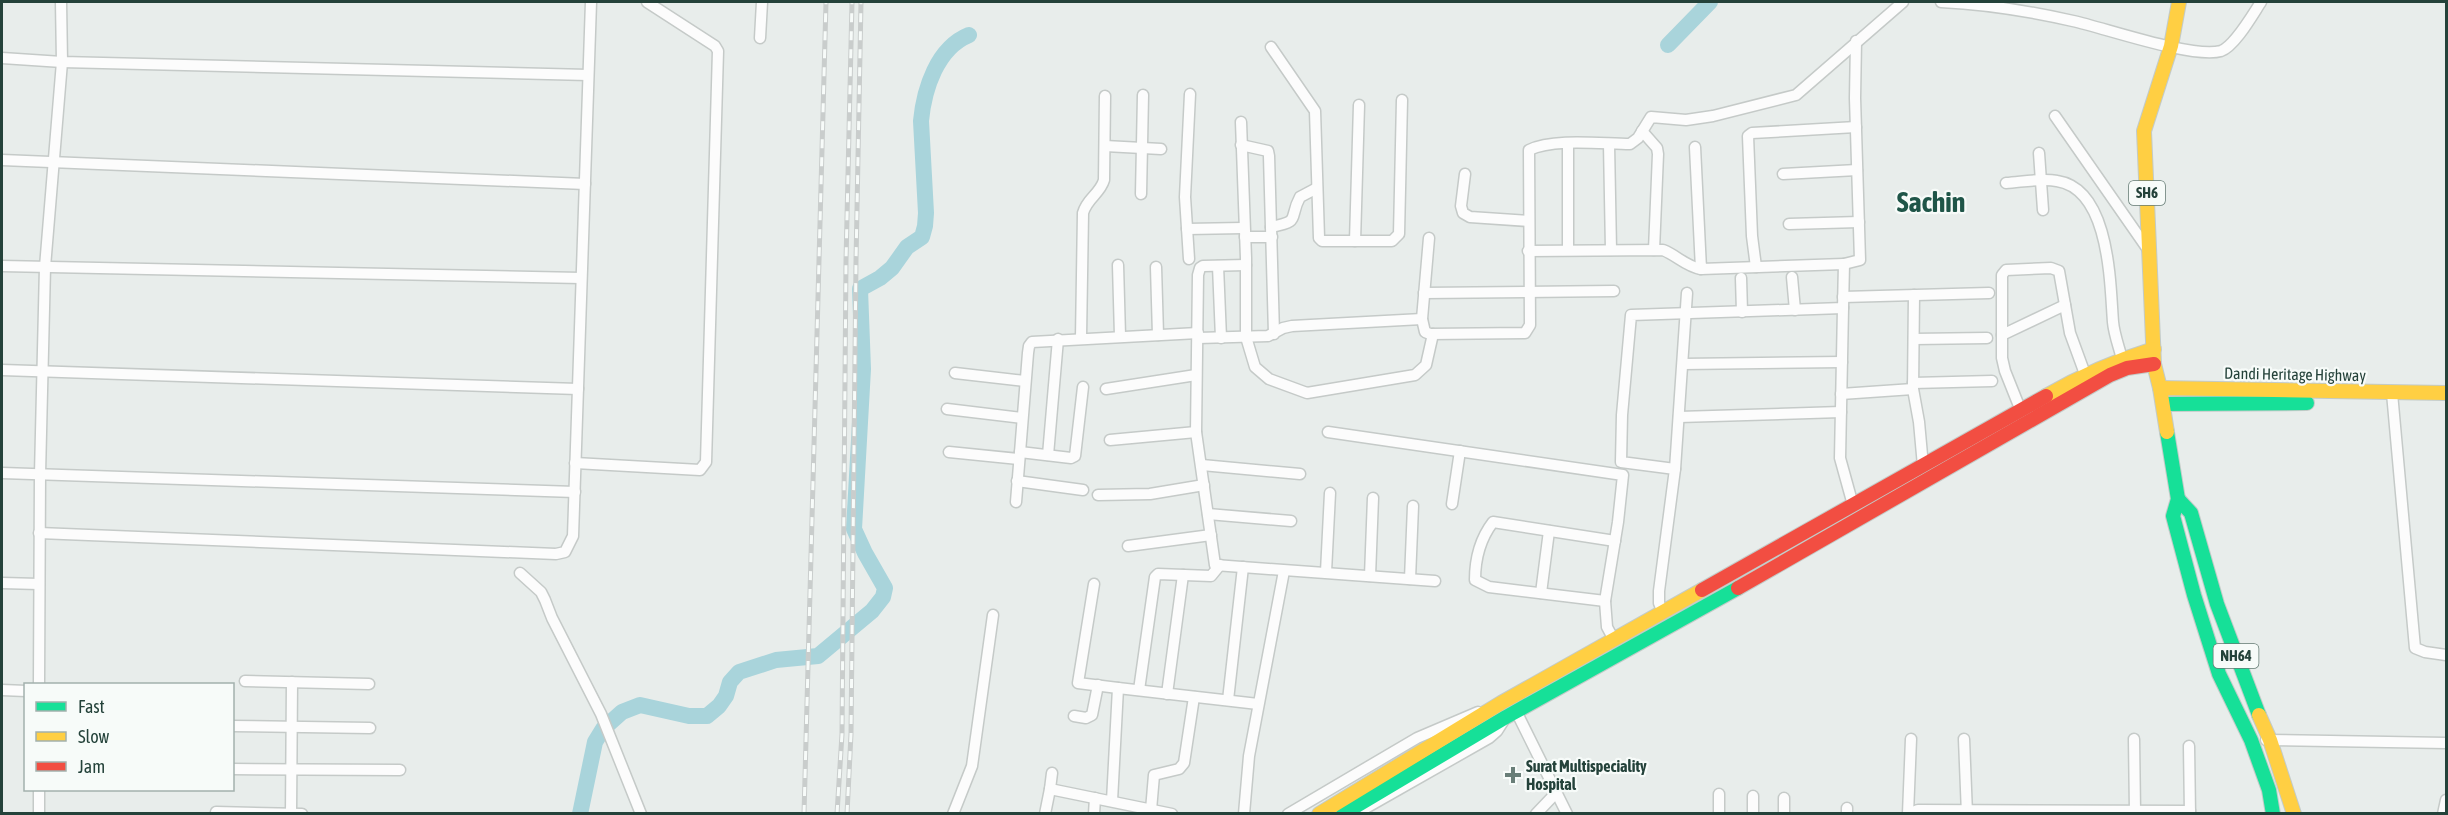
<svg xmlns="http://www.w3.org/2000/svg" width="2448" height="815" font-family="'Asap Condensed',sans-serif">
  <rect width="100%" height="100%" fill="#e8edeb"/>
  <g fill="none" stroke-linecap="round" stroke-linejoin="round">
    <g stroke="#a9d4db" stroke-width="16">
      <path d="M1668 45 1710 2"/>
      <path d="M580 814 595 742 603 729 622 712 640 705 689 716H707L719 706 726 696 730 682 739 672 776 660 818 656 872 611 883 597 885 588 865 553 854 529 863 369 860 289 880 278 892 268 907 247 922 237 925 226 926 213 921 121C924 89 937 48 969 35"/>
    </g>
    <g stroke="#c5cac8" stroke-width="13">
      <g id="street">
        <path d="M1941 2C1985 4 2029 11 2073 21 2105 28 2193 59 2221 51 2235 46 2253 14 2261 2"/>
        <path d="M760 38 762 2"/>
        <path d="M1271 47 1315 111 1319 238 1322 241H1392L1399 234 1402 100"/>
        <path d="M2 58 62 62 588 75"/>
        <path d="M2055 116 2149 251"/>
        <path d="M1241 122 1246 258V337L1255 367 1269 379 1307 393 1415 375 1426 365 1433 334"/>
        <path d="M1642 131 1657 148 1658 154 1654 250"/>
        <path d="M1568 144V250"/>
        <path d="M1609 144 1611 250"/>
        <path d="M1241 145 1268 151 1269 156 1274 334"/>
        <path d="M1105 146 1161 149"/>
        <path d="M2039 153 2043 210"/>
        <path d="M2 160 585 184"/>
        <path d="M1465 174 1461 206 1463 213 1470 217 1528 221"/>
        <path d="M1783 174 1857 170"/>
        <path d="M2006 183C2022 182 2041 178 2057 181 2110 189 2110 283 2113 322 2114 334 2119 347 2122 359"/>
        <path d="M1141 194 1143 95"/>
        <path d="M1789 224 1859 222"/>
        <path d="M1271 227C1302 221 1288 219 1300 197L1317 188"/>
        <path d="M1187 229 1243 228"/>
        <path d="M1245 237H1272"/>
        <path d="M1429 238 1422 319 1425 332 1430 334 1525 333 1530 325 1529 150C1554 138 1602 144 1630 144L1638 138 1651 117 1686 120 1713 116 1796 95 1903 2"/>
        <path d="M1355 241 1359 105"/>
        <path d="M1528 251 1663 250C1678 256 1685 266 1701 269"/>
        <path d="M1189 259 1185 197 1190 94"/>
        <path d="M1844 264 1860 260 1855 98 1856 41"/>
        <path d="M1118 265 1120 336"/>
        <path d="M1246 265 1203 266 1200 268 1198 275 1196 432 1215 565 1435 581"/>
        <path d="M2 266 581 278"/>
        <path d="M1218 266 1221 338"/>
        <path d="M1156 267 1158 335"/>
        <path d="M1756 267 1752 236 1748 136 1752 133 1856 127"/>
        <path d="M1792 277 1795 310"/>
        <path d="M1741 278 1742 312"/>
        <path d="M1424 293 1614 291"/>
        <path d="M1914 295 1913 389 1919 422 1923 466"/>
        <path d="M1843 297 1989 293"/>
        <path d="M1843 308 1840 458 1853 505"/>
        <path d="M2002 335 2065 305"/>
        <path d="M1081 338 1083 213C1087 198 1100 194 1104 180L1105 96"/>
        <path d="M1198 338 1268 336 1283 328 1292 326 1422 319"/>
        <path d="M1914 339 1987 338"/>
        <path d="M1683 364 1842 362"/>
        <path d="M2 370 578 389"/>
        <path d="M955 373 1025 381"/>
        <path d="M1913 383 1992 381"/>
        <path d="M1106 389 1196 375"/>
        <path d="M2392 393 2415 648 2425 652 2446 655"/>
        <path d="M1841 394 1913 389"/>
        <path d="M947 409 1022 418"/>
        <path d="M2021 411 2005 371 2002 358V275L2006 270 2051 268 2059 271 2070 333 2085 374"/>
        <path d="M1679 417 1841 412"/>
        <path d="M1328 432 1623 475 1618 522 1605 601 1607 627 1614 640"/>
        <path d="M1110 440 1196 432"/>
        <path d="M949 452 1019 459"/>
        <path d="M1020 452 1071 458 1075 456 1083 387"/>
        <path d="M1048 455 1058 339"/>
        <path d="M575 463 700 470 706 462 718 51 715 46 647 2"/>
        <path d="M1202 465 1300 474"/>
        <path d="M1675 469 1687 293"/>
        <path d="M2 473 575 492"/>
        <path d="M1017 481 1083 490"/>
        <path d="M1098 495 1150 494 1204 485"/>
        <path d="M1016 502 1028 353 1029 346 1032 342 1198 333"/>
        <path d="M1452 504 1460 451"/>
        <path d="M1208 514 1291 521"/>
        <path d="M39 533 556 554 565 552 573 536 591 2"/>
        <path d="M1128 546 1211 535"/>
        <path d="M1326 572 1330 493"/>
        <path d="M520 573 541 592 545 600 552 618 601 714 641 814"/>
        <path d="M1370 576 1373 498"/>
        <path d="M1410 579 1413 506"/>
        <path d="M2 583 39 584"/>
        <path d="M1094 584 1078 683 1118 688 1112 801"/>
        <path d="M1541 593 1549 531"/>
        <path d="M1605 601 1489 587 1475 580C1475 559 1480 539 1493 522L1615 541"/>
        <path d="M1663 613 1659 603V591L1675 469 1621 462 1622 415 1631 315 1843 308 1844 264 1701 269 1695 147"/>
        <path d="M245 681 369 684"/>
        <path d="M39 684 40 474 45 267 62 62 61 2"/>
        <path d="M1118 688 1258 704"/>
        <path d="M2 690 26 691"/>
        <path d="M1139 690 1155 577 1158 574 1211 576 1220 565"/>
        <path d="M1167 694 1183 575"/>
        <path d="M1228 700 1243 567"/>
        <path d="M1516 711 1567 814"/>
        <path d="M1074 716 1086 718 1092 715 1098 685"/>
        <path d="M232 726 370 728"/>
        <path d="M1964 739 1967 814"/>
        <path d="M2134 739 2135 811"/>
        <path d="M2266 740 2446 743"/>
        <path d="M2189 746 2190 814"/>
        <path d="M232 769 400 770"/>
        <path d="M1052 773 1050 789 1172 814"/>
        <path d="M1719 794V814"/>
        <path d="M1753 796V814"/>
        <path d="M1364 809 1489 738 1497 731 1504 720"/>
        <path d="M1151 810 1154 775 1179 769 1184 763 1194 697"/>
        <path d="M216 812 302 814"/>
        <path d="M39 814V790"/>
        <path d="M291 814 292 682"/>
        <path d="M953 814 972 766 993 615"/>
        <path d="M1045 814 1050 789"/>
        <path d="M1094 814 1095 798"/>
        <path d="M1244 814 1249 756 1284 571"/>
        <path d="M1288 814 1417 738 1478 712"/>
        <path d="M1536 814 1556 793"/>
        <path d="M1784 814V798"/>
        <path d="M1847 814V808"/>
        <path d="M1908 814 1918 810 2190 811"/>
        <path d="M1908 814 1911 739"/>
        <path d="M2443 814 2446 800"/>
      </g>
    </g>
    <g stroke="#c3cbc8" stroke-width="16">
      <g id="fast">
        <path d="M2163 404 2307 403"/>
        <path d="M2167 432 2178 499 2173 516 2194 595 2219 674 2251 740 2269 790 2273 814"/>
        <path d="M2178 499 2191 513 2217 604 2259 715"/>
        <path d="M1343 814 1506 717 1738 588"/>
      </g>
    </g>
    <g stroke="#c3cbc8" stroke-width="16">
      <g id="slow">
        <path d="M2160 388 2154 364 2144 131 2171 46 2179 2"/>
        <path d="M2046 396C2081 376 2115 361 2154 349"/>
        <path d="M2167 432 2160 388 2446 393"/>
        <path d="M2259 715 2270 740 2294 814"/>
        <path d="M1319 814 1501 703 1702 590"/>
      </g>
    </g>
    <g stroke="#c3cbc8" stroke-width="16">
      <g id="jam">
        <path d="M1738 588 2110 375 2127 368 2154 364"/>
        <path d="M1702 590 2046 396"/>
      </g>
    </g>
    <use href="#street" stroke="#fcfcfc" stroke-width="10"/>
    <use href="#fast" stroke="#16e098" stroke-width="14"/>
    <use href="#slow" stroke="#ffcf43" stroke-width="14"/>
    <use href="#jam" stroke="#f24e42" stroke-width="14"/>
    <g stroke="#c9cdcc" stroke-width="5">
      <g id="rail">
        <path d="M804 814 826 2"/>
        <path d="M837 814 842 734 846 261 852 2"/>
        <path d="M847 814 851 734 856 261 861 2"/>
      </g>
    </g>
    <use href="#rail" stroke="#f7fbf9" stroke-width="3" stroke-dasharray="9" stroke-linecap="butt"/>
  </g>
  <path fill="#697e78" stroke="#f7fbf9" stroke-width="2" d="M1510 766h6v6h6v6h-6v6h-6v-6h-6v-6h6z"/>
  <g text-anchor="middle" stroke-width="4.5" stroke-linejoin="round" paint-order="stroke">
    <g fill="#f7fbf9" stroke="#637a73" stroke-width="1.5">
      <rect x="2129" y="181" width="36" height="24" rx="4.5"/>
      <rect x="2213.5" y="644" width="45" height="24" rx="4.5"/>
    </g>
    <g font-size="15" font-weight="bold" fill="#24423a">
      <text x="2147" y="198">SH6</text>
      <text x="2236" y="661">NH64</text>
    </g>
    <g font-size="16" fill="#24423a" stroke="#f7fbf9">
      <text transform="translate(2295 374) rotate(1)" y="6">Dandi Heritage Highway</text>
    </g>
    <g font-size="16" font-weight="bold" fill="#24423a" stroke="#f7fbf9" text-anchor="start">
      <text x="1526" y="772">Surat Multispeciality<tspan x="1526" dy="18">Hospital</tspan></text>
    </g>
    <g font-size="28" font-weight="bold" fill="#1f5548" stroke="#f7fbf9">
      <text x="1931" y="212">Sachin</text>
    </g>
  </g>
  <rect width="2448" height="815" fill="none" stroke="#24423a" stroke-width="6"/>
  <rect x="24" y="683" width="210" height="108" fill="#f7fbf9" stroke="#a3b1ad" stroke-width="1.5"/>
  <rect x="36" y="702" width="30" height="9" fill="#16e098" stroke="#a3b1ad" stroke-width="1.5"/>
  <text x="78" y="713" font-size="18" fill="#24423a">Fast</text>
  <rect x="36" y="732" width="30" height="9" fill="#ffcf43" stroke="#a3b1ad" stroke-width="1.5"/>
  <text x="78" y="743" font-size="18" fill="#24423a">Slow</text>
  <rect x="36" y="762" width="30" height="9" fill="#f24e42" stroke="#a3b1ad" stroke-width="1.5"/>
  <text x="78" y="773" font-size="18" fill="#24423a">Jam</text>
</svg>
